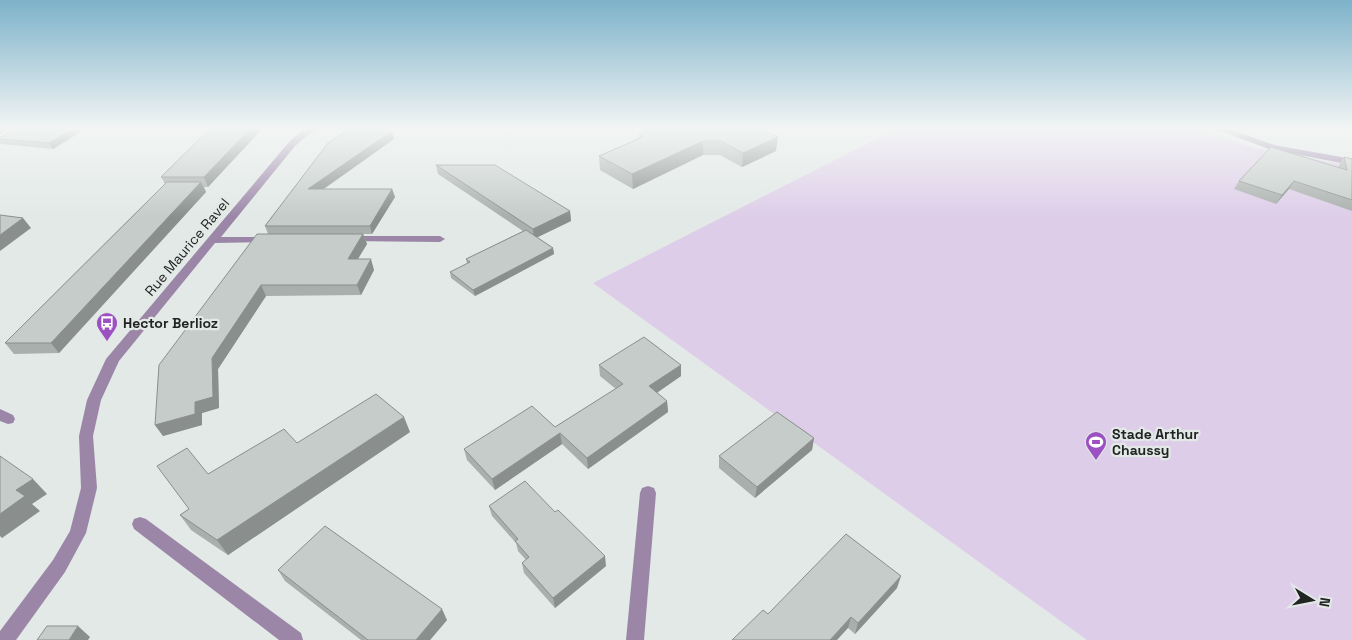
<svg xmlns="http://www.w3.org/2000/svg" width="1352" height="640" font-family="'Space Grotesk',sans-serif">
  <rect width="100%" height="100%" fill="#e2e9e6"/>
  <path fill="#decde9" d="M900 127H1191L1255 148 1352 166V640H1087L593 283Z"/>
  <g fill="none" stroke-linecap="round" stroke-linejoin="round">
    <g fill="#9b86a8" fill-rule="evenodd">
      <path d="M310 127H322L308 135 295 146 221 237H270L275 240 274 242 215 243 119 361 101 400 93 436 97 488 86 533 65 572 16 640H0V631L53 560 70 531 81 488 79 436 87 400 106 359 289 142 302 131Z"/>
      <path d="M1210 127H1224L1274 145 1352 159V165L1269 149Z"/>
      <path d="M348 236H440L445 239 440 242 344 241 343 239 344 237Z"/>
      <path d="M0 409 13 415 15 419 13 423 8 424 0 421Z"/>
      <path d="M648 486 654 488 656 493 644 640H626L640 493 642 488Z"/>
      <path d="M140 517 146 519 301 633 303 640H279L134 529 132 524 134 519Z"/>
    </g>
  </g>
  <g fill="#a9afad">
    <path d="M88 127 53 149 1 144 0 143V138Z"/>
    <path d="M212 127H264L208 187H204L206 192 59 353 14 354 5 343 165 184 161 177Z"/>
    <path d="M349 127H394L389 129 394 139 323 189H392L395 197 372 234H363L367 244 358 259 374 270 361 295 266 296 218 369 219 408 202 413V425L163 436 155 425 268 234 265 226 350 128Z"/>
    <path d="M721 130 776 151 742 167 720 155H703L633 189 600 170 599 156 639 138V135Z"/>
    <path d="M1344 157 1352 159V211L1289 189 1276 204 1234 189 1239 181 1339 168V165Z"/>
    <path d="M436 165 570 211 571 221 537 237 553 248 554 254 475 296 451 278 450 272 467 264 466 259 523 231 438 174Z"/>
    <path d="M599 365 681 376 657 393 667 401 668 412 588 469 562 444 495 490 467 460 464 449 555 427 616 389 600 376Z"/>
    <path d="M410 432 228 555 191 530 180 515 189 509 208 474 297 443Z"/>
    <path d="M814 438 812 450 755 498 719 468V456Z"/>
    <path d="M489 506 555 512 606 566 555 608 524 573 522 563 526 560 518 551 516 543 492 516Z"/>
    <path d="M278 570 447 620 430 640H361L285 581Z"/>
    <path d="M897 588 855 634 848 628 768 614Z"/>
  </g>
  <g fill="#8a8f8d">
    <path d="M0 127H12L0 134Z"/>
    <path d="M76 127H88L53 149 49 143Z"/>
    <path d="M252 127H264L208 187 204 177Z"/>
    <path d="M392 131 394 139 311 198 308 189Z"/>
    <path d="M778 137 776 151 742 167 743 153Z"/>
    <path d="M703 141V155L633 189 632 174Z"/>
    <path d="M1294 181 1289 189 1276 204 1282 195Z"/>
    <path d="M201 182 206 192 59 353 51 343Z"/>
    <path d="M392 189 395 197 372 234 370 226Z"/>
    <path d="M570 211 571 221 534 239 533 229Z"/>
    <path d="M23 218 31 228 0 251V235Z"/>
    <path d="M363 234 367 244 351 270 348 259Z"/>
    <path d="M553 248 554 254 475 296 473 290Z"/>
    <path d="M371 259 374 270 361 295 357 285Z"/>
    <path d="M261 285 266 296 218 369 219 408 202 413V425L163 436 155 425 195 402 212 358Z"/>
    <path d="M681 365V376L649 398V386Z"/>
    <path d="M667 401 668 412 588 469 587 458Z"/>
    <path d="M404 417 410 432 228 555 217 540Z"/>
    <path d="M560 433 562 444 495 490 492 479Z"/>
    <path d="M814 438 812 450 755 498 757 487Z"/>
    <path d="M33 479 47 494 32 504 40 511 2 538 0 536V514L16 490Z"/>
    <path d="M605 556 606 566 555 608 553 598Z"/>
    <path d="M901 576 897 588 855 634 858 623Z"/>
    <path d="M442 609 447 620 430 640H416Z"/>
    <path d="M851 617 848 628 837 640H830Z"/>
    <path d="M78 626 90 637 88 640H69Z"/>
  </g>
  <g fill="#c5ccc9" stroke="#8a8f8d">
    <path d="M18 127H76L49 143 0 139V138Z"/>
    <path d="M212 127H252L204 177H161Z"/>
    <path d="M352 127H385L392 131 308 189H392L370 226H265L328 143Z"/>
    <path d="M656 127H721V130L727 127H758L778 137 743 153 721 141H703L632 174 599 156 643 137 639 135Z"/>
    <path d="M1271 147 1347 170 1344 157 1352 159V200L1294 181 1282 195 1239 181Z"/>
    <path d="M436 165H495L570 211 533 229Z"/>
    <path d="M167 182H201L51 343H5Z"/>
    <path d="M0 215 23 218 0 235Z"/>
    <path d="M526 230 553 248 473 290 450 272 470 262 466 259Z"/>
    <path d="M257 234H363L348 259H371L357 285H261L212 358 213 397 195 402V414L155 425 159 365Z"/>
    <path d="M644 337 681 365 649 386 667 401 587 458 560 433 492 479 464 449 532 406 555 427 623 384 599 365Z"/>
    <path d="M376 394 404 417 217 540 180 515 189 509 157 466 187 448 208 474 284 429 297 443Z"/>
    <path d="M777 412 814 438 757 487 719 456Z"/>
    <path d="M0 456 33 479 16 490 25 496 0 514Z"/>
    <path d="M525 481 555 512 558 510 605 556 553 598 522 563 529 557 515 541 518 539 489 506Z"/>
    <path d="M325 526 442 609 416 640H368L278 570Z"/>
    <path d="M846 534 901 576 858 623 851 617 830 640H732L763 610 768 614Z"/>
    <path d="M47 626H78L69 640H37Z"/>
  </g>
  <linearGradient id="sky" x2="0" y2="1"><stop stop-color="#7db2ca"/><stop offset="0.59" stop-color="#f2f5f4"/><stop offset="1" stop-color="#f2f5f4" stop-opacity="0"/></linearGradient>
  <rect width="1352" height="217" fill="url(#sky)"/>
  <defs>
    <g id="bus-pin" transform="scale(1.125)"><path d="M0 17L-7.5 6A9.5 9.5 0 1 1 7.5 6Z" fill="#9c51c3" stroke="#e2e9e6"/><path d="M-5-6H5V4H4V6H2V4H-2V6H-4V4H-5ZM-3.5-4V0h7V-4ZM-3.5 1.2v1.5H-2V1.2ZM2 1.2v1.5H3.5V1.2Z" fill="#fff"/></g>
    <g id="stadium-pin" transform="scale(1.125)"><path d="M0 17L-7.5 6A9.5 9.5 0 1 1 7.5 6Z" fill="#9c51c3" stroke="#e2e9e6"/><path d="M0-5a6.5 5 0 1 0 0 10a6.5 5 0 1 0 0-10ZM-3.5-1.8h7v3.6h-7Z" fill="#fff"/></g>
  </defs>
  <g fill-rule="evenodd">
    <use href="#bus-pin" x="107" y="323"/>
    <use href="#stadium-pin" x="1096" y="442"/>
  </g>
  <g text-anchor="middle" stroke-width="4.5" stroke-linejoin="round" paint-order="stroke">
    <g font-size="14" fill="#212423" stroke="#e2e9e6">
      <text transform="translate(187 247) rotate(-50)" y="5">Rue Maurice Ravel</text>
    </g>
    <g font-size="14" font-weight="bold" fill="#212423" stroke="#e2e9e6" text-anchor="start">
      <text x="123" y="328">Hector Berlioz</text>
      <text x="1112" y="439">Stade Arthur<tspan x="1112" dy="16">Chaussy</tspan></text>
    </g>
  </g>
  <g transform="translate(1312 600) rotate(100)" stroke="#e2e9e6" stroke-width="4" paint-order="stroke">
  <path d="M0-4L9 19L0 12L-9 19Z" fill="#212423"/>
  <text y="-8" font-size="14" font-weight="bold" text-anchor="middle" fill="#212423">N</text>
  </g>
</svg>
